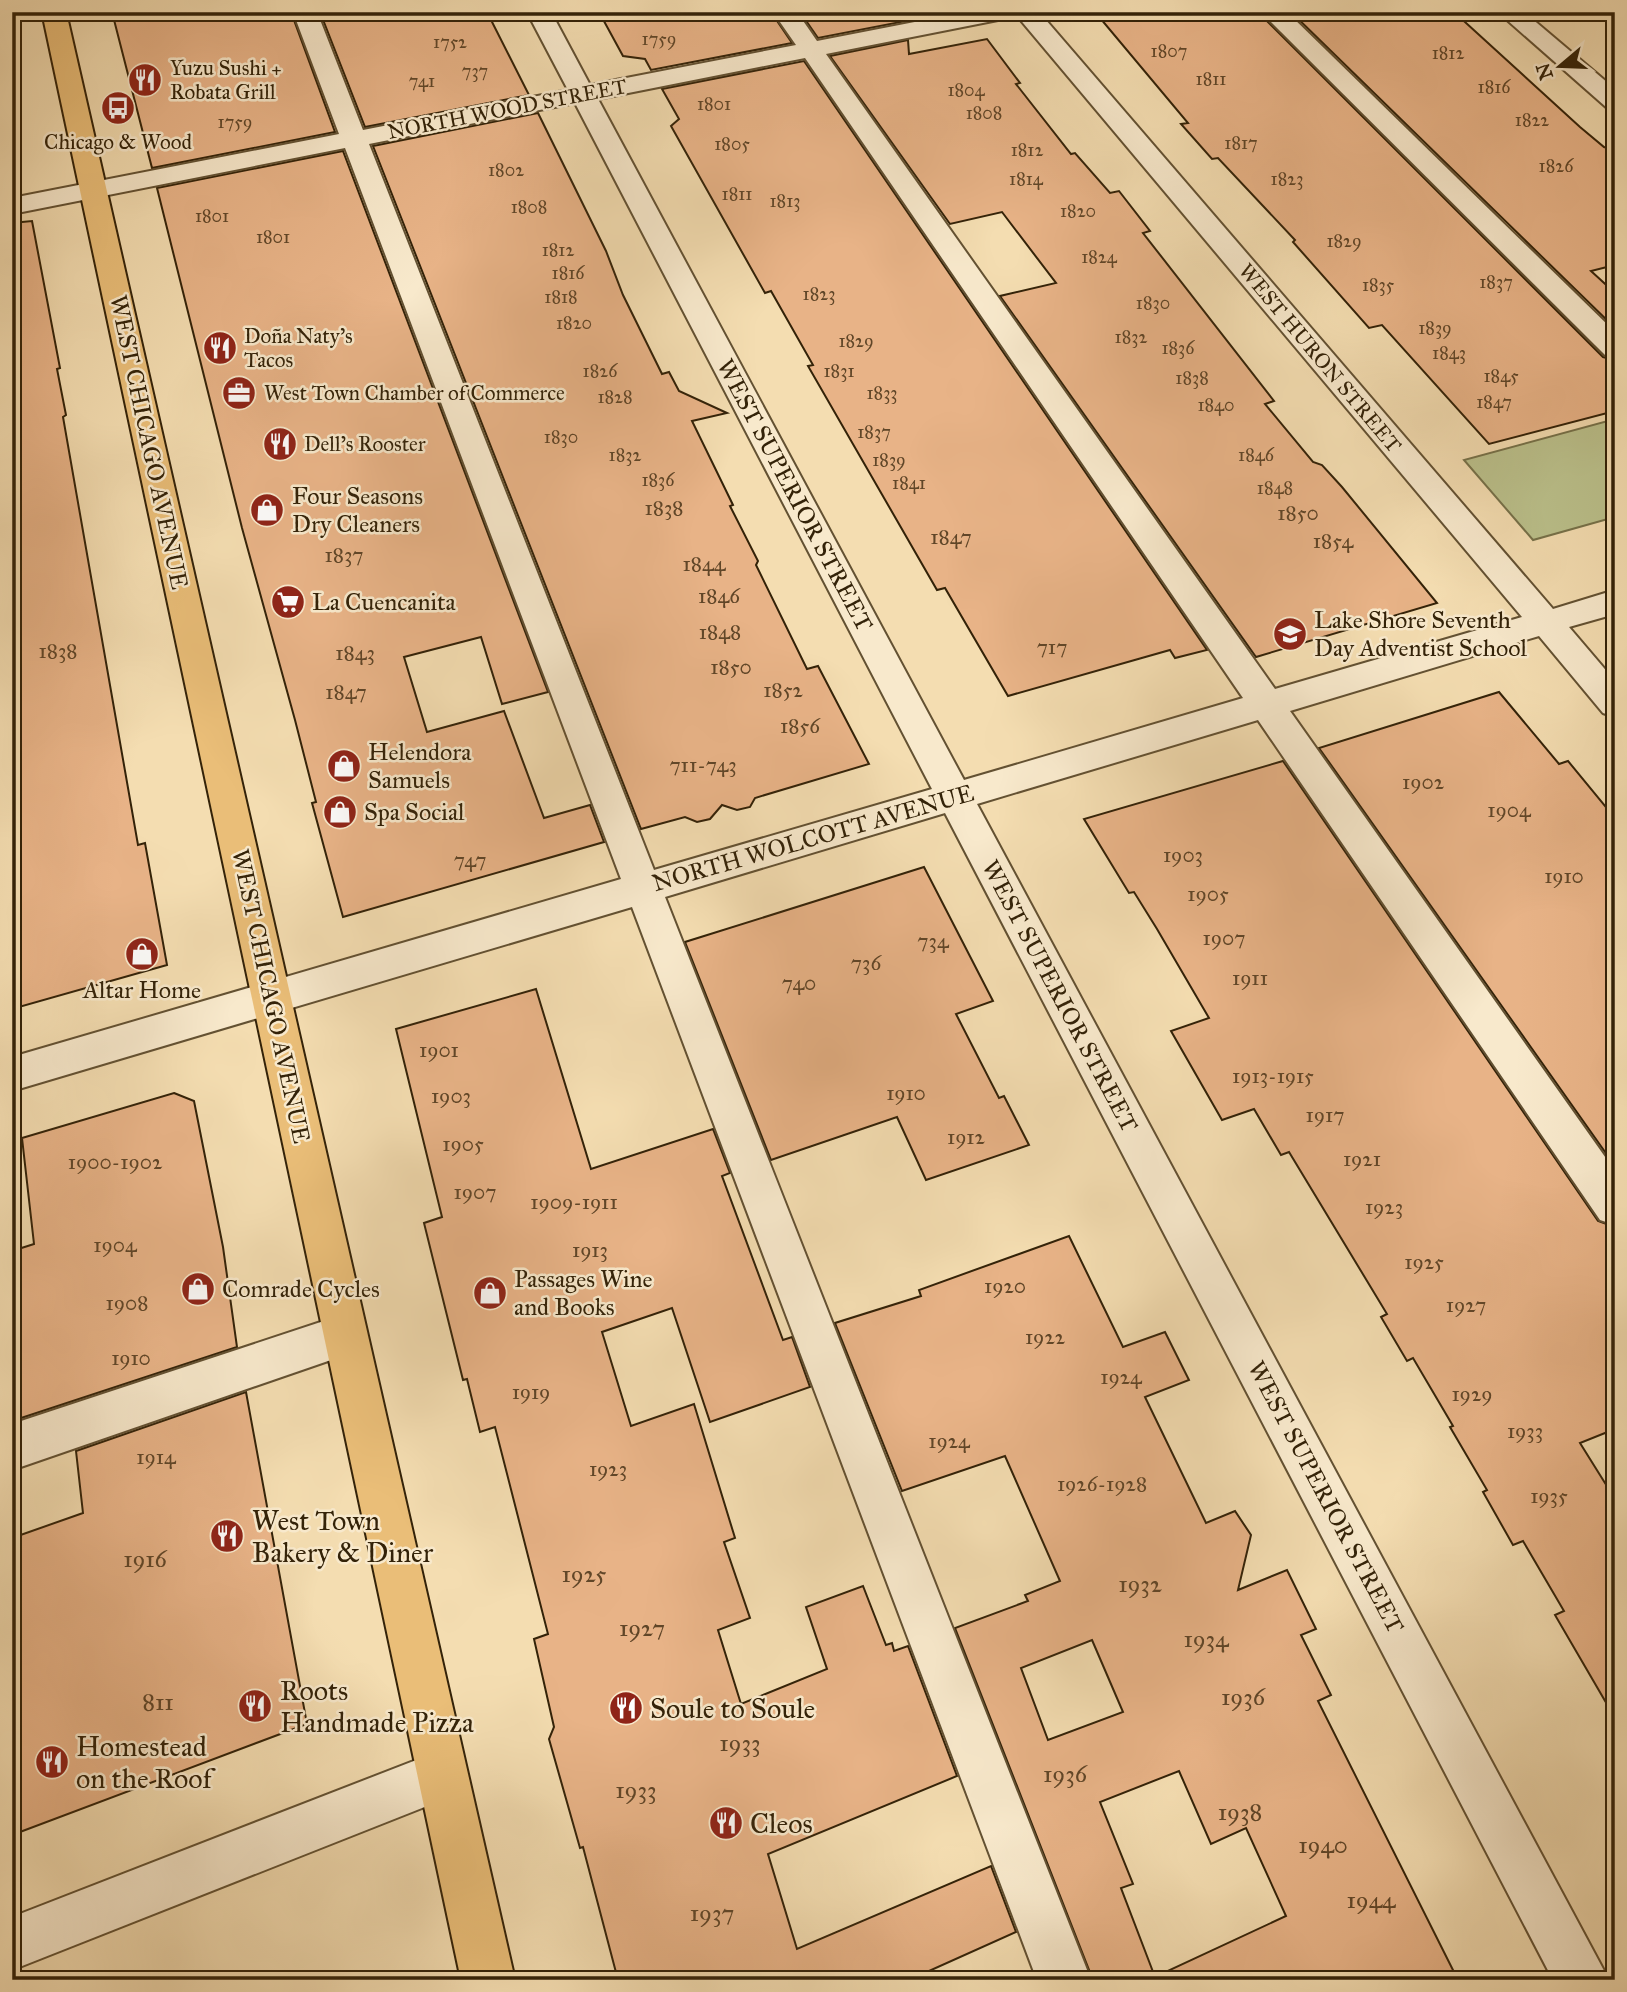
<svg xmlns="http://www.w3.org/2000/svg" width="1627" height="1992" font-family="'IM FELL Great Primer',serif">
  <rect width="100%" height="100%" fill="#f4ddb1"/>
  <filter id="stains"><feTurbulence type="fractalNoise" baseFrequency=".00286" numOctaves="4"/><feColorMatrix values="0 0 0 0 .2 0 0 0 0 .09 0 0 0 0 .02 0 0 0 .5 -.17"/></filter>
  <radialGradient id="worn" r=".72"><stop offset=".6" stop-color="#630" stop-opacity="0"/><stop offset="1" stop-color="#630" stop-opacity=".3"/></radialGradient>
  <path fill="#bbc18c" stroke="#77724a" stroke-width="2" d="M1615 419V517L1533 540 1464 460Z"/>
  <g fill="#e8b387" stroke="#332208" stroke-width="2" fill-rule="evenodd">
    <path d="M112 12H291L335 132 152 168Z"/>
    <path d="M320 12H487L529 95 365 127Z"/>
    <path d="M599 12H771L792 43 651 70 645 59 623 56Z"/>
    <path d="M800 12H905L906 21 818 38Z"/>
    <path d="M1095 12H1258L1603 357 1615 360V411L1489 444 1382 325 1369 328 1293 242 1295 240 1218 158 1212 159 1181 124 1188 123Z"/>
    <path d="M1291 12H1454L1580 127 1604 147 1615 150V265L1591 271 1615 293V328Z"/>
    <path d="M987 39 1020 83 1016 84 1071 154 1075 153 1110 193 1119 191 1150 231 1143 233 1274 401 1265 404 1313 462 1322 465 1342 487 1437 603 1256 657 1000 296 1056 283 1002 212 950 224 830 56 908 40 909 54Z"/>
    <path d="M804 61 1207 650 1175 658 1170 650 1008 696 945 588 937 590 808 366 813 365 771 291 765 293 671 126 679 119 662 89Z"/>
    <path d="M538 113 606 251 623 295 662 374 669 372 679 391 727 413 692 421 733 505 730 506 758 561 756 565 807 669 818 666 869 764 755 798 750 807 737 810 722 805 710 819 697 822 685 817 641 829 373 146Z"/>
    <path d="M343 151 548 692 502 704 481 637 404 657 427 732 504 711 544 818 590 805 604 842 343 917 312 803 316 802 295 720 242 528 157 188Z"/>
    <path d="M32 221 60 368 57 369 66 415 63 417 138 845 145 843 167 965 12 1009V223Z"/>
    <path d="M1499 692 1559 764 1568 761 1615 818V1166L1319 748Z"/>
    <path d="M1283 761 1598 1221 1615 1227V1429L1580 1443 1615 1499V1718L1555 1615 1564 1611 1523 1541 1513 1545 1483 1492 1487 1490 1450 1427 1453 1426 1413 1358 1407 1361 1381 1317 1387 1314 1289 1152 1281 1155 1254 1109 1222 1120 1171 1031 1209 1018 1157 929 1134 892 1129 893 1084 819Z"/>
    <path d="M924 867 993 1001 956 1014 999 1098 1004 1096 1029 1145 926 1180 897 1117 771 1160 685 942Z"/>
    <path d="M536 989 591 1169 713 1129 730 1173 722 1176 783 1340 792 1337 810 1387 710 1422 672 1308 602 1332 631 1426 694 1404 735 1538 724 1542 750 1618 718 1630 741 1704 827 1669 806 1607 863 1586 886 1645 892 1643 894 1651 908 1646 957 1776 768 1854 797 1949 991 1866 1016 1932 909 1980H618L583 1847 580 1848 549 1739 554 1727 534 1639 548 1634 495 1427 480 1432 467 1379 463 1380 424 1223 442 1217 396 1029Z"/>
    <path d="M174 1093 194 1101 223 1247 237 1347 12 1421V1251L34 1244 22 1138Z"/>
    <path d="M1069 1236 1123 1347 1165 1332 1189 1380 1145 1397 1206 1523 1235 1511 1251 1535 1238 1590 1287 1570 1316 1629 1301 1635 1331 1695 1318 1701 1458 1980H1093L955 1628 1028 1601 1025 1595 1060 1581 1005 1456 902 1491 835 1323 921 1296 919 1290ZM1092 1640 1123 1712 1048 1740 1021 1668ZM1179 1771 1211 1844 1246 1828 1286 1916 1155 1977 1121 1888 1133 1884 1100 1802Z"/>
    <path d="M246 1392 307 1724 12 1835V1538L83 1513 76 1451Z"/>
  </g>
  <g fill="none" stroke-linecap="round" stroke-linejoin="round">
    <g stroke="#635132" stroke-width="4">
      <g id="minor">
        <path d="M293 12H317L363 130 568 90 527 12H551L590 85 796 45 773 12H797L817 41 966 12H1039L1553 609 1615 590V614L1569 627 1615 681V717L1603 713 1539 636 1290 711 1615 1171V1225L1600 1220 1258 720 977 804 1609 1980H1553L945 813 665 897 1091 1980H1037L632 907 12 1091V1057L621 879 345 148 12 214V198L339 134ZM1015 12 1018 17 1522 617 1275 689 826 54 1003 19 1011 17ZM805 58 1243 698 964 780 598 99ZM575 103 932 789 654 870 369 144Z"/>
        <path d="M1261 12H1287L1615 332V358L1605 355Z"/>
        <path d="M1498 12H1524L1615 89V109L1606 107Z"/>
        <path d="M345 1314 360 1320 367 1335 360 1350 12 1470V1424Z"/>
        <path d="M442 1750 460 1757 467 1775 460 1793 12 1970V1917Z"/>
      </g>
    </g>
    <g stroke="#332208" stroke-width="4">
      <path id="major" d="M42 12H66L515 1980H461Z"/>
    </g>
    <use href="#minor" fill="#f8e9cc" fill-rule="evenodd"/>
    <use href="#major" fill="#eabe78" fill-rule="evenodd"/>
  </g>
  <defs>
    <g id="restaurant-disc" transform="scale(1.75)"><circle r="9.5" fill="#8f2418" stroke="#f8e9cc"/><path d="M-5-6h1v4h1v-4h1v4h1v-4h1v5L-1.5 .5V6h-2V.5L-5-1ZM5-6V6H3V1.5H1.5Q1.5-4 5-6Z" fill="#fff"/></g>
    <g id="bus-disc" transform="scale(1.75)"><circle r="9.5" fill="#8f2418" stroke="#f8e9cc"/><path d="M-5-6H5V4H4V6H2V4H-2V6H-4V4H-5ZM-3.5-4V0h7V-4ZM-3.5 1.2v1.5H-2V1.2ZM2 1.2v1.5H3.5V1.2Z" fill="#fff"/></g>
    <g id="office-disc" transform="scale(1.75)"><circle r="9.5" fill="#8f2418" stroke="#f8e9cc"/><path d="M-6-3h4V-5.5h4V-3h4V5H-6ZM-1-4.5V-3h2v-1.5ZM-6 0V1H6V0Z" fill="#fff"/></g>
    <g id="shop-disc" transform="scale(1.75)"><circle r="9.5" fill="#8f2418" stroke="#f8e9cc"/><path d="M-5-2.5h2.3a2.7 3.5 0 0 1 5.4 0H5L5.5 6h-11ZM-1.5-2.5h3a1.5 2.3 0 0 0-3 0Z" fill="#fff"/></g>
    <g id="supermarket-disc" transform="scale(1.75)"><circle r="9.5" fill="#8f2418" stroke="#f8e9cc"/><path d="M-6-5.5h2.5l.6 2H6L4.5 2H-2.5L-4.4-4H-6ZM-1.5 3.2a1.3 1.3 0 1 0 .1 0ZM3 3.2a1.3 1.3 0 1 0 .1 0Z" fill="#fff"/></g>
    <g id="school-disc" transform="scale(1.75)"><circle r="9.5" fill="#8f2418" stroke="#f8e9cc"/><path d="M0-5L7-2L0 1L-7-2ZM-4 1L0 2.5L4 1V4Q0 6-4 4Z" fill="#fff"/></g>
  </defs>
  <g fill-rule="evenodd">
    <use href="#restaurant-disc" x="145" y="80"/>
    <use href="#bus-disc" x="118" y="108"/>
    <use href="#restaurant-disc" x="220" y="348"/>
    <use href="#office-disc" x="239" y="393"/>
    <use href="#restaurant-disc" x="280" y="444"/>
    <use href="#shop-disc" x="267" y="510"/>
    <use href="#supermarket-disc" x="288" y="602"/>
    <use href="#school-disc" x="1290" y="634"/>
    <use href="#shop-disc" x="344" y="766"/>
    <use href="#shop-disc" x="340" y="812"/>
    <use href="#shop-disc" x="142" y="954"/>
    <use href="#shop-disc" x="198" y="1289"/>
    <use href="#shop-disc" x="490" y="1293"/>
    <use href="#restaurant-disc" x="227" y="1536"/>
    <use href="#restaurant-disc" x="255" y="1706"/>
    <use href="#restaurant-disc" x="626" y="1708"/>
    <use href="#restaurant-disc" x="52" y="1762"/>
    <use href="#restaurant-disc" x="726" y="1823"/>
  </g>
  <g text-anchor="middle" stroke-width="5" stroke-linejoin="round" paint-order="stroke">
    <g font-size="18" fill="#604628">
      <text x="659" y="45">1759</text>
      <text x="450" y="48">1752</text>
      <text x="1169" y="57">1807</text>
      <text x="1448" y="59">1812</text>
      <text x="475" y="77">737</text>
      <text x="1211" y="85">1811</text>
      <text x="422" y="87">741</text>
      <text x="1494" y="93">1816</text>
      <text x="966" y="96">1804</text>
      <text x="714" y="110">1801</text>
      <text x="984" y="119">1808</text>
      <text x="1532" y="126">1822</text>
      <text x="235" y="128">1759</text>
      <text x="1241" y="149">1817</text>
      <text x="732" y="150">1805</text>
      <text x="1027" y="156">1812</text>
      <text x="1556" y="172">1826</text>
      <text x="506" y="176">1802</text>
      <text x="1026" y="185">1814</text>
      <text x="1287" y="185">1823</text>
      <text x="737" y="200">1811</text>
      <text x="785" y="207">1813</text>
      <text x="529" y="213">1808</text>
      <text x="1078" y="217">1820</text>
      <text x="212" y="222">1801</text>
      <text x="273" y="243">1801</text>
      <text x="1344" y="247">1829</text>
      <text x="558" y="256">1812</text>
      <text x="1099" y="263">1824</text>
      <text x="568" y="279">1816</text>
      <text x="1496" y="288">1837</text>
      <text x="1378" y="291">1835</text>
      <text x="819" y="300">1823</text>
      <text x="561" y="303">1818</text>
      <text x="1153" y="309">1830</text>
      <text x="574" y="329">1820</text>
      <text x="1435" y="334">1839</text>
      <text x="1131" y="343">1832</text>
      <text x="856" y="347">1829</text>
      <text x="1178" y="354">1836</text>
      <text x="1449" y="359">1843</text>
      <text x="600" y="377">1826</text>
      <text x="839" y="377">1831</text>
      <text x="1501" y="382">1845</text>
      <text x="1192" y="384">1838</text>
      <text x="882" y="399">1833</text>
      <text x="615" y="403">1828</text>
      <text x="1494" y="408">1847</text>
      <text x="1216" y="411">1840</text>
      <text x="874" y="438">1837</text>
      <text x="561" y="443">1830</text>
      <text x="625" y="461">1832</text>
      <text x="1256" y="461">1846</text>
      <text x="889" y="466">1839</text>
      <text x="658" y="486">1836</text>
      <text x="909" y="489">1841</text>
      <text x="1275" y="494">1848</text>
    </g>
    <g font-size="21" fill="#332208" stroke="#f8e9cc" text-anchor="start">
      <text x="170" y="75">Yuzu Sushi +<tspan x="170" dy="24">Robata Grill</tspan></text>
      <text x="118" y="149" text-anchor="middle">Chicago &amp; Wood</text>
      <text x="244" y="343">Doña Naty's<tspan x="244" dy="24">Tacos</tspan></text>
      <text x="264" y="400">West Town Chamber of Commerce</text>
      <text x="304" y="451">Dell’s Rooster</text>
    </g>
    <g font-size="21" fill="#332208" stroke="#f8e9cc">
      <text transform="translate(507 109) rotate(-11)" y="7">NORTH WOOD STREET</text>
      <text transform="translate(1320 358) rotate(50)" y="7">WEST HURON STREET</text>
    </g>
    <g font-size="21" fill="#604628">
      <text x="664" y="515">1838</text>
      <text x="1298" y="520">1850</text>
      <text x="951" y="544">1847</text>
      <text x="1333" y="548">1854</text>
      <text x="344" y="562">1837</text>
      <text x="704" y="571">1844</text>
      <text x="719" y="603">1846</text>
      <text x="720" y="639">1848</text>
      <text x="1052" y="654">717</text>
      <text x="58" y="658">1838</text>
      <text x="355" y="660">1843</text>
      <text x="731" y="674">1850</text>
      <text x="783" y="697">1852</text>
      <text x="346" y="699">1847</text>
      <text x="800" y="733">1856</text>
      <text x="703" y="772">711-743</text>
      <text x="1423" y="789">1902</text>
      <text x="1509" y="817">1904</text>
      <text x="1183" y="862">1903</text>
      <text x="470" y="867">747</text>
      <text x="1564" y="883">1910</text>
      <text x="1208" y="901">1905</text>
      <text x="1224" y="945">1907</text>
      <text x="933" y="948">734</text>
      <text x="866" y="970">736</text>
      <text x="1250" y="985">1911</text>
      <text x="799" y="990">740</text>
      <text x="439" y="1057">1901</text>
      <text x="1273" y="1083">1913-1915</text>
      <text x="906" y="1100">1910</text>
      <text x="451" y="1103">1903</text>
      <text x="1325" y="1122">1917</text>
      <text x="966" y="1144">1912</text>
      <text x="463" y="1151">1905</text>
      <text x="1362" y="1166">1921</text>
      <text x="115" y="1169">1900-1902</text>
      <text x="475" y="1199">1907</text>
      <text x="574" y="1209">1909-1911</text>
      <text x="1384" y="1214">1923</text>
      <text x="115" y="1252">1904</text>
      <text x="590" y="1257">1913</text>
      <text x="1424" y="1269">1925</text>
      <text x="1005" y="1293">1920</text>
      <text x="127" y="1310">1908</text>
      <text x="1466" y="1312">1927</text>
      <text x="1045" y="1344">1922</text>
      <text x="131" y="1365">1910</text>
      <text x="1121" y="1384">1924</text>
      <text x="531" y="1399">1919</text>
      <text x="1472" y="1401">1929</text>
      <text x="1525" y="1438">1933</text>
      <text x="949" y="1448">1924</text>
      <text x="156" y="1464">1914</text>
      <text x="608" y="1476">1923</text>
      <text x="1102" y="1491">1926-1928</text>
      <text x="1549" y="1503">1935</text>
    </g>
    <g font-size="24" fill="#332208" stroke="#f8e9cc">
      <text transform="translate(149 442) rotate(78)" y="8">WEST CHICAGO AVENUE</text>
      <text transform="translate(795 495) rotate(62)" y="8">WEST SUPERIOR STREET</text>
      <text transform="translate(813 838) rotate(-16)" y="8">NORTH WOLCOTT AVENUE</text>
      <text transform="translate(271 996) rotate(78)" y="8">WEST CHICAGO AVENUE</text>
      <text transform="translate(1060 996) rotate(62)" y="8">WEST SUPERIOR STREET</text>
      <text transform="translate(1326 1497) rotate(62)" y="8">WEST SUPERIOR STREET</text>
    </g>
    <g font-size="24" fill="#332208" stroke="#f8e9cc" text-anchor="start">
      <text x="292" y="504">Four Seasons<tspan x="292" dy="28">Dry Cleaners</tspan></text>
      <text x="312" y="610">La Cuencanita</text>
      <text x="1314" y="628">Lake Shore Seventh<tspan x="1314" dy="28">Day Adventist School</tspan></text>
      <text x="368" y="760">Helendora<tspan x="368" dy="28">Samuels</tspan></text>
      <text x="364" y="820">Spa Social</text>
      <text x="142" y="998" text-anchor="middle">Altar Home</text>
      <text x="514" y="1287">Passages Wine<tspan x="514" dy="28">and Books</tspan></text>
      <text x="222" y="1297">Comrade Cycles</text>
    </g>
    <g font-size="24" fill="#604628">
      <text x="145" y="1567">1916</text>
      <text x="584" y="1582">1925</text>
      <text x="1140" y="1592">1932</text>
      <text x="642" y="1636">1927</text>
      <text x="1206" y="1647">1934</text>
      <text x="1243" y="1705">1936</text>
      <text x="158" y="1710">811</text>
      <text x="740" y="1751">1933</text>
      <text x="1065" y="1782">1936</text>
      <text x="636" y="1798">1933</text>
      <text x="1240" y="1820">1938</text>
      <text x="1323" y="1853">1940</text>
      <text x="1371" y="1908">1944</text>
      <text x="712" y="1921">1937</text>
    </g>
    <g font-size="28" fill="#332208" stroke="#f8e9cc" text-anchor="start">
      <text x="252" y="1530">West Town<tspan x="252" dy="32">Bakery &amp; Diner</tspan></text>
      <text x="280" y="1700">Roots<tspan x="280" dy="32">Handmade Pizza</tspan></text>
      <text x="650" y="1718">Soule to Soule</text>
      <text x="76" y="1756">Homestead<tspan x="76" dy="32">on the Roof</tspan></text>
      <text x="750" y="1833">Cleos</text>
    </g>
  </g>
  <rect width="1627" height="1992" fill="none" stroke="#f4ddb1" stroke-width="42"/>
  <rect x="14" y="14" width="1599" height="1964" fill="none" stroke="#332208" stroke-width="3.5"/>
  <rect x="21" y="21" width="1585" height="1950" fill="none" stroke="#332208" stroke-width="2"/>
  <g transform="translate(1560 66) rotate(251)" stroke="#f8e9cc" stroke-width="5" paint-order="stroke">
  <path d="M0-5L12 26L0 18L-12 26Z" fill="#332208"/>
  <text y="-10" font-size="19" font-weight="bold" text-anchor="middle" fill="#332208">N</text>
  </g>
  <rect width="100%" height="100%" filter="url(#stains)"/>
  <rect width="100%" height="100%" fill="url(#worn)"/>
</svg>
